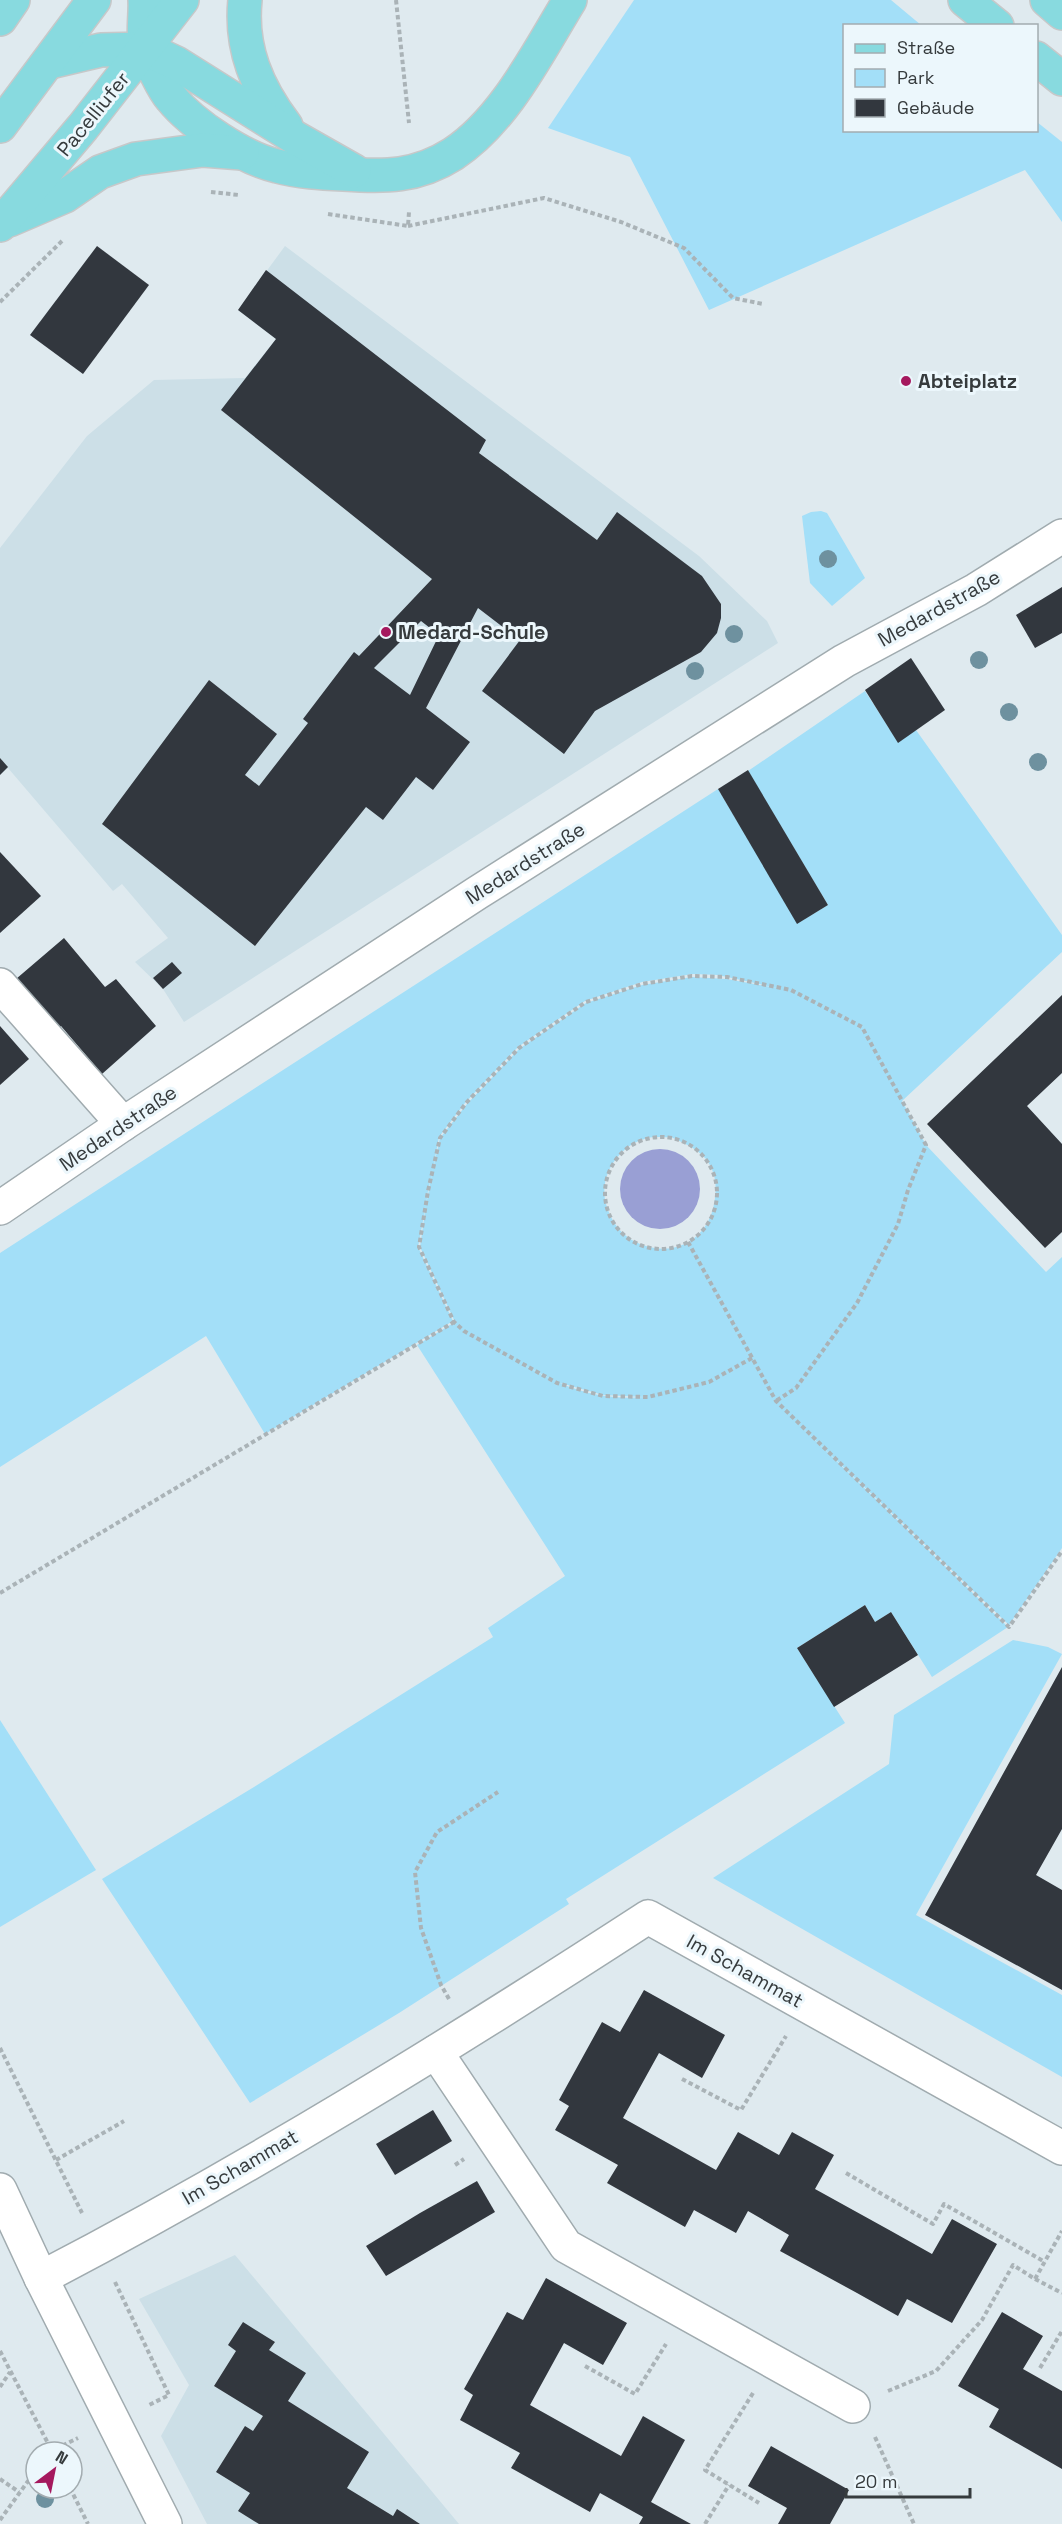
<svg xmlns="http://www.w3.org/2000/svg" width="1062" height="2524" font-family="'Space Grotesk',sans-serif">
  <rect width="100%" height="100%" fill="#dfeaef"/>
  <g fill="#ccdfe7">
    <path d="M285 246 699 556 767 621 778 643 184 1022 163 989 135 962 168 938 122 884 113 891 8 768 0 775V548L87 436 154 380 245 378 276 339 238 310Z"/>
    <path d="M235 2255 459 2524H207L161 2436 189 2385 139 2299Z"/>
  </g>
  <g fill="#a3dff8" fill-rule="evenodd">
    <path d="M634 0H891L921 25 844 26V130H1036L1037 122 1062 142V222L1025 170 709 310 630 157 548 128Z"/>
    <path d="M821 511 827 513 865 578 832 606 810 583 802 516 811 512Z"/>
    <path d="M865 691 898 742 916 730 1062 935V952L902 1101 926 1145 1046 1272 1062 1257V1548L1009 1625 789 1415 1008 1627 932 1677 891 1612 875 1622 865 1605 797 1648 845 1723 566 1899 569 1904 399 2013 250 2103 102 1879 254 1787 493 1637 488 1628 565 1576 417 1345 455 1322 420 1247 428 1191 440 1138 467 1104 519 1049 586 1003 642 985 692 977 727 979 782 989 718 975 693 974 642 982 585 1001 518 1047 465 1103 439 1137 418 1247 453 1321 265 1434 206 1336 0 1467V1253L718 789 798 923 828 905 748 771ZM671 1137C684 1143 696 1148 706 1159 715 1171 717 1184 715 1198 711 1237 677 1259 640 1244 622 1237 611 1222 606 1204 598 1175 620 1144 648 1138 655 1136 664 1138 671 1137ZM522 1364 557 1382 603 1395 645 1397C597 1401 563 1387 522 1364Z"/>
    <path d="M1013 1640 1048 1647 1062 1654 916 1915 1062 1995V2077L713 1878 889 1764 894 1715Z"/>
    <path d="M0 1720 96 1870 0 1927Z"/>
  </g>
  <circle fill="#999fd4" cx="660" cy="1189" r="40"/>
  <g fill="#32373e" fill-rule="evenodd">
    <path d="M97 246 149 285 83 374 30 335Z"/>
    <path d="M266 270 486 440 479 453 597 540 617 512 702 576 721 604V618L717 633 701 652 595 711 564 754 482 691 520 640 478 608 426 708 470 742 433 790 416 777 383 820 366 807 255 946 102 824 209 680 277 734 245 775 259 786 308 723 303 719 354 652 359 656 432 579 221 410 276 339 238 310ZM421 621 439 635 410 695 374 668Z"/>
    <path d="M1062 587V633L1035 648 1016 615Z"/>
    <path d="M911 658 945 710 898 743 865 690Z"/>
    <path d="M0 758 8 767 0 775Z"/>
    <path d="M748 770 828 905 797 924 718 789Z"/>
    <path d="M0 852 41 896 0 933Z"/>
    <path d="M64 938 105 987 116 979 156 1026 102 1074 61 1026 59 1028 16 979Z"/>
    <path d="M172 962 182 973 163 989 153 978Z"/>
    <path d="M1062 995V1073L1027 1106 1062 1144V1232L1045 1248 927 1124Z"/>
    <path d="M0 1026 29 1059 0 1085Z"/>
    <path d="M865 1605 875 1622 891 1612 918 1655 834 1707 797 1648Z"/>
    <path d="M1062 1667V1829L1036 1875 1062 1890V1990L925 1915Z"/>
    <path d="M644 1990 725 2035 702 2078 659 2053 623 2118 716 2170 738 2132 779 2155 792 2132 834 2155 815 2189 891 2231 932 2254 952 2219 997 2244 952 2323 907 2299 898 2316 857 2293 780 2251 789 2235 748 2211 736 2233 694 2210 685 2227 607 2183 618 2165 555 2130 569 2106 559 2100 602 2022 620 2032Z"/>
    <path d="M433 2110 452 2141 395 2175 376 2144Z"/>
    <path d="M477 2181 495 2212 386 2276 366 2246 420 2213Z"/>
    <path d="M546 2278 627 2323 603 2365 564 2343 530 2405 621 2456 643 2416 685 2440 651 2502 691 2524H639L643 2517 600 2493 590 2512 511 2468 520 2453 460 2420 473 2395 464 2389 507 2312 523 2320Z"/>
    <path d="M1002 2312 1043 2336 1023 2369 1062 2391V2469L989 2427 999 2409 958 2386Z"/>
    <path d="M243 2322 275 2342 269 2350 306 2373 288 2401 369 2452 347 2488 393 2516 397 2509 420 2524H259L238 2511 250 2493 216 2472 245 2426 253 2431 263 2416 214 2386 236 2351 228 2345Z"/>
    <path d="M771 2446 849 2490 830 2524H778L787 2508 748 2486Z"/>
  </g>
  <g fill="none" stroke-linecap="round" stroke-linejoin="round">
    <g stroke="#a0abaf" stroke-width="36">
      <g id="street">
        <path d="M0 985 123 1124"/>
        <path d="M0 1208 123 1124 477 893 844 661 976 590 1062 536"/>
        <path d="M436 2052 566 2246 853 2406"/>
        <path d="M0 2190 41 2278 165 2524"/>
        <path d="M41 2278C250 2169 451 2045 648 1917L1062 2148"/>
      </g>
    </g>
    <g stroke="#c7c8c9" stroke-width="36">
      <g id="primary">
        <path d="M145 0C146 15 142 36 146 50 150 61 163 89 171 98 193 125 243 158 277 166 299 172 322 173 344 174 385 177 417 177 453 154 505 120 538 52 570 0"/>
        <path d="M245 0C240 48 257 88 286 126"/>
        <path d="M965 0 997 26"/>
        <path d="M1047 0 1062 13"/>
        <path d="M0 19 13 0"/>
        <path d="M1036 58 1062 79"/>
        <path d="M50 62 101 50 146 49 176 63 294 137 354 171"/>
        <path d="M0 126 94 0"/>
        <path d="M9 220 65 196 100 172 136 159 203 150 242 153"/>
        <path d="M0 225 83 127 182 0"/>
      </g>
    </g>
    <g stroke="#aab3b7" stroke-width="4" stroke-dasharray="4.5 3" stroke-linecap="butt">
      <path d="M396 0 409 123"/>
      <path d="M211 192 239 195"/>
      <path d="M328 214 408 226 409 212"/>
      <path d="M408 226 544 198 621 222 684 248 733 298 763 304"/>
      <path d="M0 302 62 241"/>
      <circle cx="661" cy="1193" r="56"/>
      <path d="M688 1242 776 1401 1009 1627 1062 1551"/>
      <path d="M752 1358 709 1382 648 1397 603 1396 557 1383 464 1331 454 1322 419 1247 428 1191 440 1138 466 1103 519 1048 586 1002 642 984 692 976 727 977 791 990 862 1027 926 1145 908 1190 898 1224 857 1303 796 1388 776 1401"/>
      <path d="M0 1593 454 1322"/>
      <path d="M449 1999 441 1985 421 1928 415 1872 437 1832 498 1792"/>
      <path d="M0 2048 82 2213"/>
      <path d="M682 2079 741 2110 786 2036"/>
      <path d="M56 2160 124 2121"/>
      <path d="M455 2165 464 2159"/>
      <path d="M846 2173 933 2224 944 2204 1045 2262"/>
      <path d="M1035 2279 1062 2293"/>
      <path d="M115 2282 169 2395 147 2406"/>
      <path d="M0 2351 52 2451"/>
      <path d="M585 2366 635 2394 666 2344"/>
      <path d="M1040 2368 1062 2331"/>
      <path d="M0 2387 10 2372"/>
      <path d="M888 2391 936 2371 982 2320 1013 2265 1035 2279 1062 2231"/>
      <path d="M753 2393 705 2470 759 2503"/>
      <path d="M875 2437 914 2524"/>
      <path d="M49 2452 78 2438"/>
      <path d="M0 2479 19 2492"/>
      <path d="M70 2488 88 2524"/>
      <path d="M0 2520 36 2470"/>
      <path d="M705 2524 729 2485"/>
    </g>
    <use href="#street" stroke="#fff" stroke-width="33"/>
    <use href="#primary" stroke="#88dadf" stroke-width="33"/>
  </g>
  <g fill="#6e919f">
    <circle cx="828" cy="559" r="9"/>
    <circle cx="734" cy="634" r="9"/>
    <circle cx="979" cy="660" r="9"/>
    <circle cx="695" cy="671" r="9"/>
    <circle cx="1009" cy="712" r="9"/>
    <circle cx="1038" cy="762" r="9"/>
    <circle cx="45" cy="2499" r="9"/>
  </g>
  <g fill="#a5195e" stroke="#ecf7fc" stroke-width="2">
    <circle cx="906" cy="381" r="6"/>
    <circle cx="386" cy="632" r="6"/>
  </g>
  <g text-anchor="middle" stroke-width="6" stroke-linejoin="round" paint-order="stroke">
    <g font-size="20" fill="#363b3d" stroke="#ecf7fc">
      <text transform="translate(93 114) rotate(-51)" y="7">Pacelliufer</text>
      <text transform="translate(939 608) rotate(-29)" y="7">Medardstraße</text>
      <text transform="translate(525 863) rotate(-32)" y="7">Medardstraße</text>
      <text transform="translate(118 1128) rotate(-34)" y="7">Medardstraße</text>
      <text transform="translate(745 1971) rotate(29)" y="7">Im Schammat</text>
      <text transform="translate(240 2167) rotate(-30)" y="7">Im Schammat</text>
    </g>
    <g font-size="20" font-weight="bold" fill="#363b3d" stroke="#ecf7fc" text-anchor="start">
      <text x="918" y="388">Abteiplatz</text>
      <text x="398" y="639">Medard-Schule</text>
    </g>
  </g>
  <rect x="843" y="24" width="195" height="108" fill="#ecf7fc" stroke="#a3acb0" stroke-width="1.5"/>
  <rect x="855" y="44" width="30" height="9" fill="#88dadf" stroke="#a3acb0" stroke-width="1.5"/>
  <text x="897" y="54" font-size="18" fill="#363b3d">Straße</text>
  <rect x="855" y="69" width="30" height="18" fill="#a3dff8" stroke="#a3acb0" stroke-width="1.5"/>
  <text x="897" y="84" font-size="18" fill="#363b3d">Park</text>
  <rect x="855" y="99" width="30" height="18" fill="#32373e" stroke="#a3acb0" stroke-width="1.5"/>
  <text x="897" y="114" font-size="18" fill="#363b3d">Gebäude</text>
  <g transform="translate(54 2470) rotate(32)"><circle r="28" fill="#ecf7fc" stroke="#a3acb0" stroke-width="1.5"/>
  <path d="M0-4.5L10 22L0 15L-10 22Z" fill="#a5195e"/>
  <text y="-9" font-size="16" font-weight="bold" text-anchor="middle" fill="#363b3d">N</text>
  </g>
  <path d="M846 2488v9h124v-9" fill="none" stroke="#363b3d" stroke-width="3"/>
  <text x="855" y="2488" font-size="18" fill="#363b3d" stroke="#ecf7fc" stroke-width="4.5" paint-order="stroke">20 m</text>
</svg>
